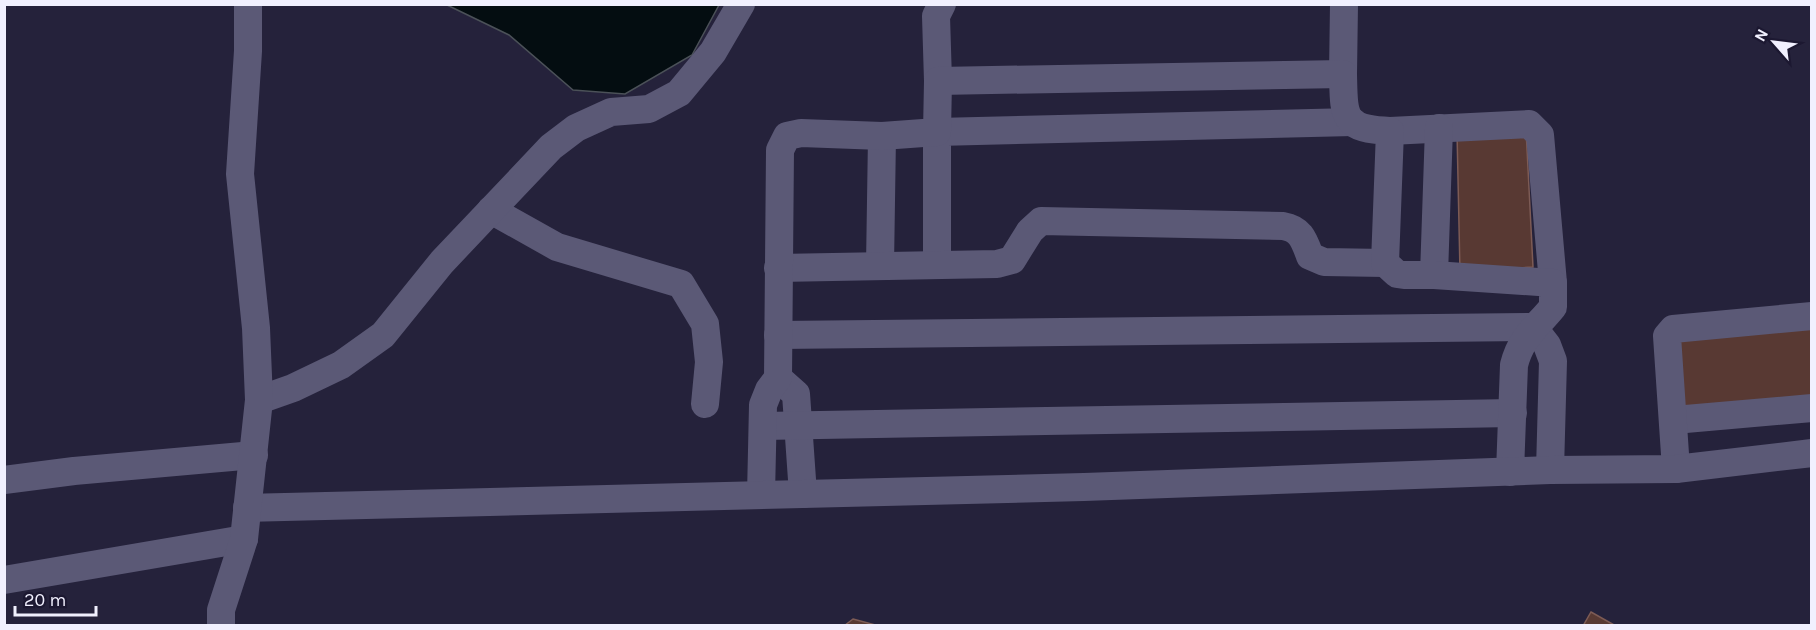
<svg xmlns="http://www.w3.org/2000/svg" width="1816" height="630" font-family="Karla,sans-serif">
  <rect width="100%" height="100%" fill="#25223b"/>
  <path fill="#040d11" stroke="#4b5158" stroke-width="1.5" d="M447 5H719L692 55 625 94 573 90 509 35Z"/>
  <g fill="#583933" stroke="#7d5b55" stroke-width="1.5">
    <path d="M1526 129 1533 267 1460 272 1457 132Z"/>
    <path d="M1812 324V400L1682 413 1674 338Z"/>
    <path d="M1591 612 1616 626H1583Z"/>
    <path d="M853 619 879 626H844Z"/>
  </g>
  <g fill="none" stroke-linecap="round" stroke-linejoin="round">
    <g stroke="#5b5976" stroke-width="28">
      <path d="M1343 74 1344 4"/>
      <path d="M938 81 936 16 942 4"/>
      <path d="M1390 131 1529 124 1540 135 1553 283"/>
      <path d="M491 210 557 247 681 284 705 324 709 362 705 404"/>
      <path d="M937 265V132L1353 122"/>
      <path d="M880 266 882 136"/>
      <path d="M778 268 997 264 1012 260 1030 231 1041 221 1283 226C1301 229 1304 240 1310 256L1324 262 1385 263"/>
      <path d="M1434 275 1439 128"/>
      <path d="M1533 327 1547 345 1553 361 1550 470"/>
      <path d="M778 335 1533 327"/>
      <path d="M778 378 796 394 803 494"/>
      <path d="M259 400 293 388 341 365 383 335 442 262 551 147 576 128 611 112 649 109 679 93 713 52 741 4"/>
      <path d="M1674 420 1812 408"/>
      <path d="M763 426 1513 413"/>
      <path d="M1676 469 1667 336 1673 329 1812 316"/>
      <path d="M4 480 74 471 254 455"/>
      <path d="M761 495 763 405 769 390 778 378 780 150 787 136 801 133 882 136 937 132 938 81 1343 74C1344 117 1342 129 1390 131L1385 263 1397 274 1404 275H1434L1553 283V307C1536 328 1521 337 1514 365L1510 472"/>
      <path d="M247 508 1084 487 1550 470 1676 469 1812 453"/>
      <path d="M4 580 244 539"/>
      <path d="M221 626V610L244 539 259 400 256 328 240 174 248 51V4"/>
    </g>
  </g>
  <rect width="1816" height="630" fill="none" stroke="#f1f0fe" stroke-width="12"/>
  <g transform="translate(1774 42) rotate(298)" stroke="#1c1831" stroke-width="4.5" paint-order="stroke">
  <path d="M0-4.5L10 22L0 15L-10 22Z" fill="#f1f0fe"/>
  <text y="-9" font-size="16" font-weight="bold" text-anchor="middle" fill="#f1f0fe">N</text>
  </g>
  <path d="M15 606v9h81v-9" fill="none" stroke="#f1f0fe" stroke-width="3"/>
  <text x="24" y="606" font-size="18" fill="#f1f0fe" stroke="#1c1831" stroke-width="4.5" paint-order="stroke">20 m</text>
</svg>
